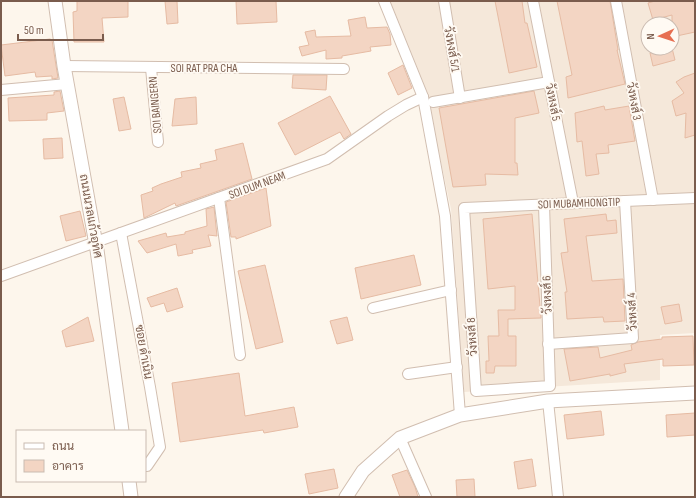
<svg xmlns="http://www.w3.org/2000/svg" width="696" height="498" font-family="'Sofia Sans Condensed',Sarabun,sans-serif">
  <rect width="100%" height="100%" fill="#fdf6ec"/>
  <path fill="#f5e8da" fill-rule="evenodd" d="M387 1H695V333L660 335V380L464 392 451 209 426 93ZM648 24H672V48H648Z"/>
  <g fill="#f3d5c3" stroke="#e6bba3">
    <path d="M77 1H128V17L102 18 104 42H74L73 12 77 11Z"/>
    <path d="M165 1H177L178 23 167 24Z"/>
    <path d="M236 1H276L277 22 237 24Z"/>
    <path d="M495 1H522L525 23H527L537 67 509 73Z"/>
    <path d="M557 1H610L618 50H617L625 84 568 98 566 77 572 75Z"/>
    <path d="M655 1H695V32L672 37V15L653 20 648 3Z"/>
    <path d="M365 17 367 28 387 27 390 34 391 45 370 47 371 51 342 56V58L326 59V50L302 56 299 47 309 45 305 32 315 30 316 37 351 36 348 20Z"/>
    <path d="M50 39 52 40 58 78 52 79V76L36 77 35 72 5 76 1 45Z"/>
    <path d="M672 48 675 60 653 66 650 53Z"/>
    <path d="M403 65 412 88 398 95 388 73Z"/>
    <path d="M695 73V135L685 138 686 113 676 116 672 101 684 93 676 82 684 77Z"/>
    <path d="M293 75H327L326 90 292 88Z"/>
    <path d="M60 91 64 111 47 113V120L9 121 8 98 54 95V92Z"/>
    <path d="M534 91 539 113 515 118V163H517L518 175 485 174 486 185 453 187 439 108Z"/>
    <path d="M330 96 351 134 344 139 340 132 295 155 278 123Z"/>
    <path d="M124 97 131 129 119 131 113 99Z"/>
    <path d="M196 97 197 124 172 126 175 99Z"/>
    <path d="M604 106 605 110 629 106 635 141 608 145 609 153 596 154 599 174 586 176 582 141 577 142 575 113Z"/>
    <path d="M62 138 63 158 44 159 43 139Z"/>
    <path d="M243 143 252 179 176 206 175 203 144 218 141 195 153 191 152 188 161 184 182 177 181 172 201 168 200 164 217 160 215 150Z"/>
    <path d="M266 188 271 226 236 239V237H231L226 202Z"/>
    <path d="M214 207 217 236 208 235 211 246 192 250 193 253 178 256 176 244 147 253 138 241 166 233 167 237 185 234V232L207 226 206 209Z"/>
    <path d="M80 211 86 236 66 241 60 216Z"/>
    <path d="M532 214 541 318 508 319V336H516V366H495L494 373H486V361H489L488 336H499L498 310H515V286L488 289 483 219Z"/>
    <path d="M606 214 607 221 616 220 617 233 586 236 592 281 623 279 625 321 604 322 603 317 567 319 565 292H567L561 253 568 252 564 219Z"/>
    <path d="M414 255 421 285 361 299 355 268Z"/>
    <path d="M265 265 283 342 256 349 238 271Z"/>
    <path d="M177 288 183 307 167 312 164 303 151 307 147 298Z"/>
    <path d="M679 304 682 321 665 324 661 307Z"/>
    <path d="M88 317 94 341 66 347 62 331Z"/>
    <path d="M347 317 353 340 337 344 330 321Z"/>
    <path d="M693 336 694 365 663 366V359L624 364 626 372 610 376V374L570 381 564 349 598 347 600 358 632 350 631 345 638 342 662 339V337Z"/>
    <path d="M239 373 245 416 294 407 298 427 264 433 263 430 180 442 172 383Z"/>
    <path d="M601 411 604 435 567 439 564 415Z"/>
    <path d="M695 413V435L667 437 666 415Z"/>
    <path d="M532 459 536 486 518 489 514 462Z"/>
    <path d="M334 469 338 488 309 494 305 474Z"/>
    <path d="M407 470 415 487 418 497H400L392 475Z"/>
    <path d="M474 479 475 497H457L456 480Z"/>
  </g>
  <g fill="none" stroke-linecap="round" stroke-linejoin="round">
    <g stroke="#d1beb0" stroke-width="12">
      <g id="minor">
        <path d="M384 1 423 97 445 216 460 415"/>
        <path d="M444 1 460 98"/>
        <path d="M533 1 573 203"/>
        <path d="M616 1 653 200"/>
        <path d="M64 66 344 69"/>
        <path d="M151 68 158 142"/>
        <path d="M1 90 67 84"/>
        <path d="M433 102 549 82"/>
        <path d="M219 198 240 355"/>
        <path d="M544 205 550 386 476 391 464 208 695 198"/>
        <path d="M121 233 150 387 160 447 147 466H145"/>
        <path d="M1 276 327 159 388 116 406 105 423 97"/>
        <path d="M373 308 451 290"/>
        <path d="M548 344 633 338 625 201"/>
        <path d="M408 374 457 367"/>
        <path d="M548 401 558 497"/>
        <path d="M400 438 426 497"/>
      </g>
    </g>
    <g stroke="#d1beb0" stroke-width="15">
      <g id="tertiary">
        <path d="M55 1 64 66 97 250 122 431"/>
        <path d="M129 481 131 497"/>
        <path d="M346 497 363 471 400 438 460 415 548 401 695 393"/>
      </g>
    </g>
    <use href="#minor" stroke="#fff" stroke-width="10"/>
    <use href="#tertiary" stroke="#fff" stroke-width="13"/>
  </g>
  <g text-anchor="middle" stroke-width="3.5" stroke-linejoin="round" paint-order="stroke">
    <g font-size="12" fill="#7a5c4d" stroke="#fffaf3">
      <text transform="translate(452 49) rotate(80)" y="4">วังหงส์ 5/1</text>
      <text x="204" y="72">SOI RAT PRA CHA</text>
      <text transform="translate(634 101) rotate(80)" y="4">วังหงส์ 3</text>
      <text transform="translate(553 102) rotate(79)" y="4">วังหงส์ 5</text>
      <text transform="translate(155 105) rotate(-95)" y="4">SOI BAINGERN</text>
      <text transform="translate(257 185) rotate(-20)" y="4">SOI DUM NEAM</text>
      <text transform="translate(579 203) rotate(-2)" y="4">SOI MUBAMHONGTIP</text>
      <text transform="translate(91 216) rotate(80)" y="4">ถนนนวลแก้วอุทิศ</text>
      <text transform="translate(547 295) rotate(-92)" y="4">วังหงส์ 6</text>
      <text transform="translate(632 312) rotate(-93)" y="4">วังหงส์ 4</text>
      <text transform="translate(472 337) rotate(-94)" y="4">วังหงส์ 8</text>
      <text transform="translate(144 352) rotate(80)" y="4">ซอย ดำเนิน</text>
    </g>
  </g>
  <rect width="696" height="498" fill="none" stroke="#7a5c4d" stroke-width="4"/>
  <rect x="16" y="430" width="130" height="52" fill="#fffaf3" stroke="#cabbb1"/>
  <rect x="24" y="443" width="20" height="6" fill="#ffffff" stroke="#cabbb1"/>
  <text x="52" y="450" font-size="12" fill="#7a5c4d">ถนน</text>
  <rect x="24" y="460" width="20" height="12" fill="#f3d5c3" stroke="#cabbb1"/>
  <text x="52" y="470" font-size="12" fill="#7a5c4d">อาคาร</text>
  <g transform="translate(660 36) rotate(267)"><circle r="19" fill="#fffaf3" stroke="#cabbb1"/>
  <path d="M0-3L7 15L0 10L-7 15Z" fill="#e76f51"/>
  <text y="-6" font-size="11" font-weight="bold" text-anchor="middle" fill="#7a5c4d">N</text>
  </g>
  <path d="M18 34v6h85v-6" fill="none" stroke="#7a5c4d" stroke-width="2"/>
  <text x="24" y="34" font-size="12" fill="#7a5c4d" stroke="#fffaf3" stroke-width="3" paint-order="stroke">50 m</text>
</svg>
